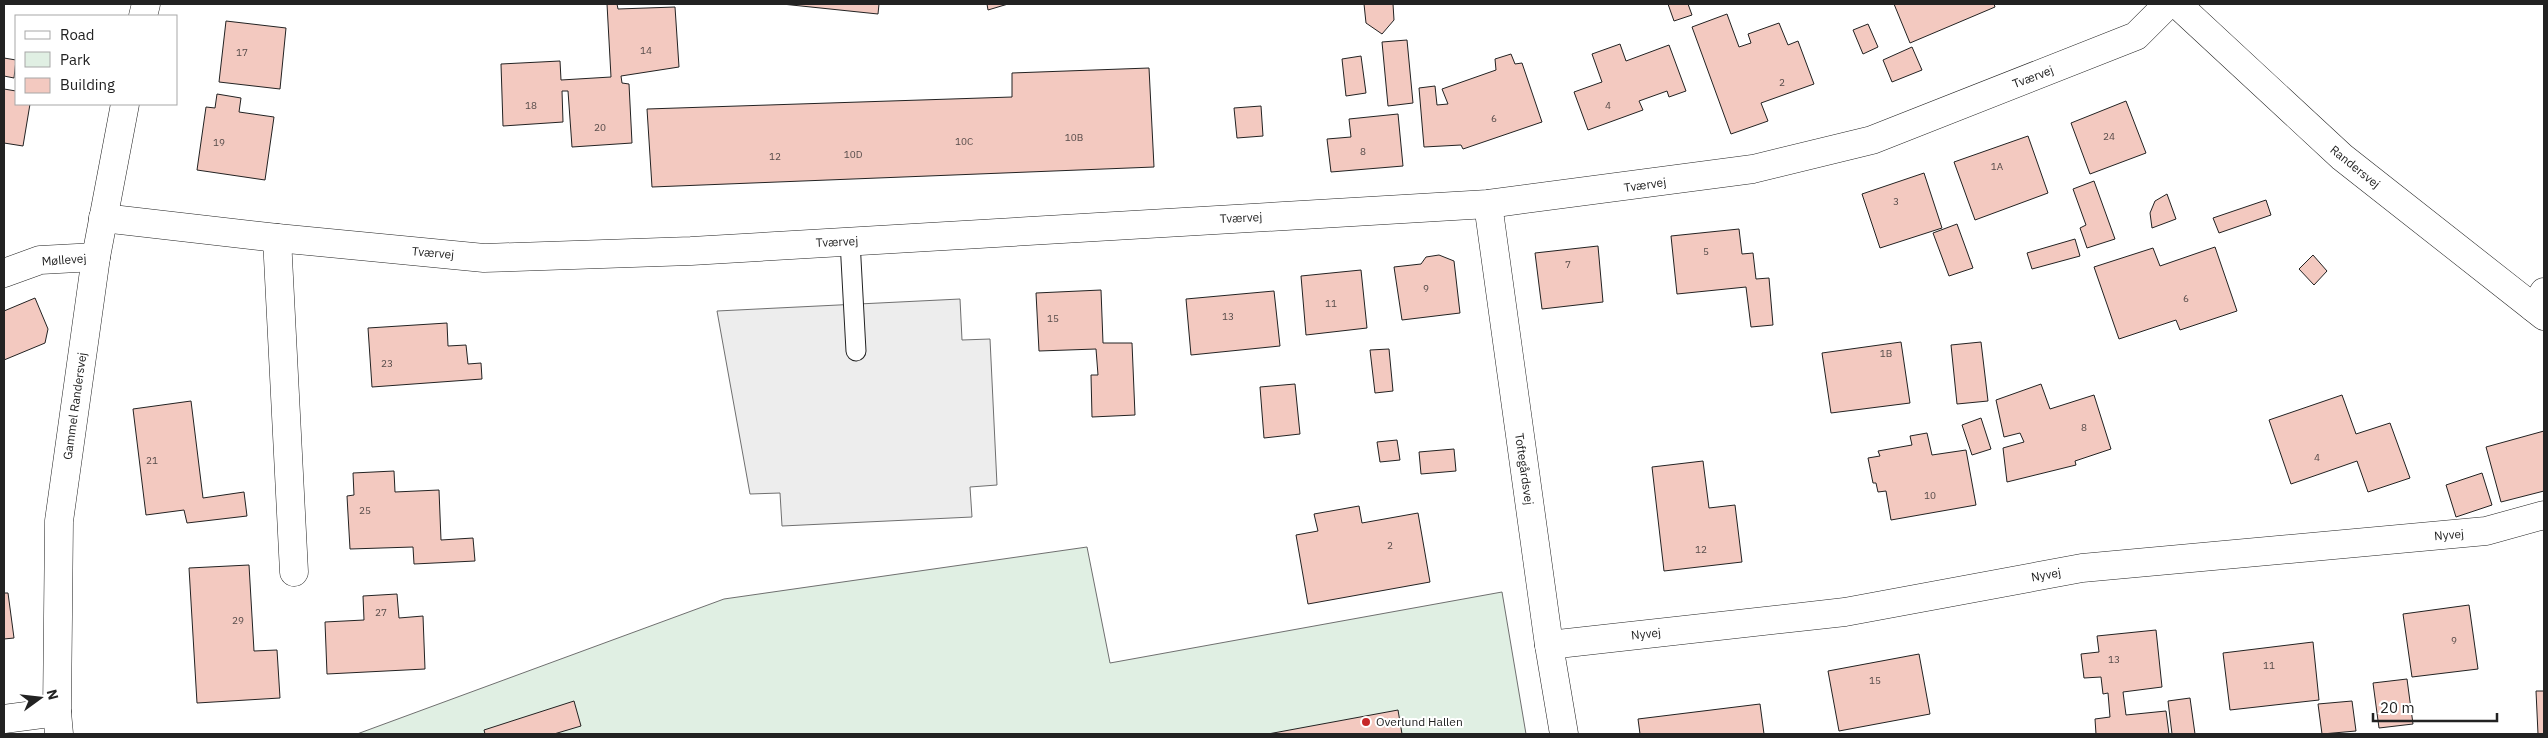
<svg xmlns="http://www.w3.org/2000/svg" width="2548" height="738" font-family="'IBM Plex Sans',sans-serif">
  <rect width="100%" height="100%" fill="#fff"/>
  <path fill="#e0efe3" stroke="#6f6f6f" d="M1087 547 1110 663 1502 592 1526 734H357L724 599Z"/>
  <path fill="#ededed" stroke="#6f6f6f" d="M960 299 962 340 990 339 997 485 970 487 972 517 782 526 780 493 750 494 717 311Z"/>
  <g fill="#f3c9c0" stroke="#222">
    <path d="M607 4H617L618 9 675 7 679 67 621 76 622 83 629 84 632 143 572 147 568 91H562L563 122 503 126 501 64 560 61 561 80 611 77Z"/>
    <path d="M782 4H879L878 14Z"/>
    <path d="M987 4H1008L988 10Z"/>
    <path d="M1364 4H1393L1394 20 1382 34 1366 23Z"/>
    <path d="M1668 4H1688L1692 15 1674 21Z"/>
    <path d="M1894 4H1994L1995 7 1910 43Z"/>
    <path d="M1727 14 1739 47 1751 43 1748 34 1779 23 1788 45 1798 41 1814 84 1761 103 1768 121 1731 134 1692 27Z"/>
    <path d="M226 21 286 28 280 89 219 82Z"/>
    <path d="M1868 24 1878 47 1863 54 1853 30Z"/>
    <path d="M1407 40 1413 103 1388 106 1382 42Z"/>
    <path d="M1620 44 1626 61 1669 45 1686 91 1669 97 1667 91 1639 101 1643 110 1588 130 1574 92 1602 82 1592 54Z"/>
    <path d="M1912 47 1922 70 1892 82 1883 60Z"/>
    <path d="M1511 54 1515 64 1522 63 1542 122 1463 149 1461 145 1424 147 1419 88 1435 86 1437 105 1448 104 1442 89 1496 70 1495 59Z"/>
    <path d="M1361 56 1366 93 1346 96 1342 59Z"/>
    <path d="M4 58 16 60 14 78 4 76Z"/>
    <path d="M1149 68 1154 167 652 187 647 109 1012 97V73Z"/>
    <path d="M4 89 16 91V104H30L23 146 4 143Z"/>
    <path d="M217 94 241 98 239 112 274 117 265 180 197 170 206 107 215 108Z"/>
    <path d="M2126 101 2146 153 2090 174 2071 123Z"/>
    <path d="M1261 106 1263 136 1237 138 1234 108Z"/>
    <path d="M1398 114 1403 166 1331 172 1327 139 1351 137 1349 119Z"/>
    <path d="M2028 136 2048 193 1975 220 1954 162Z"/>
    <path d="M1924 173 1942 228 1880 248 1862 194Z"/>
    <path d="M2094 181 2115 239 2087 248 2080 228 2086 225 2073 189Z"/>
    <path d="M2167 194 2176 219 2152 228 2150 213 2155 201Z"/>
    <path d="M2266 200 2271 215 2219 233 2213 218Z"/>
    <path d="M1957 224 1973 268 1949 276 1933 233Z"/>
    <path d="M1739 229 1742 254 1753 253 1756 279 1769 278 1773 325 1751 327 1746 287 1677 294 1671 236Z"/>
    <path d="M2075 239 2080 256 2032 269 2027 253Z"/>
    <path d="M1598 246 1603 302 1542 309 1535 253Z"/>
    <path d="M2215 247 2237 311 2180 330 2176 320 2119 339 2094 267 2153 248 2160 266Z"/>
    <path d="M1439 255 1454 261 1460 313 1402 320 1394 267 1421 264 1426 257Z"/>
    <path d="M2313 255 2327 271 2314 285 2299 269Z"/>
    <path d="M1361 270 1367 328 1306 335 1301 276Z"/>
    <path d="M1101 290 1103 343H1132L1135 415 1092 417 1091 375H1098L1096 349 1039 351 1036 293Z"/>
    <path d="M1274 291 1280 346 1191 355 1186 299Z"/>
    <path d="M35 298 48 329 45 343 4 360V311Z"/>
    <path d="M447 323 448 346 466 345 468 364 481 363 482 379 372 387 368 328Z"/>
    <path d="M1901 342 1910 403 1831 413 1822 353Z"/>
    <path d="M1981 342 1988 401 1957 404 1951 345Z"/>
    <path d="M1389 349 1393 391 1375 393 1370 350Z"/>
    <path d="M1295 384 1300 434 1264 438 1260 387Z"/>
    <path d="M2041 384 2050 409 2094 395 2111 449 2075 461 2076 465 2007 482 2003 448 2024 442 2020 433 2004 437 1996 400Z"/>
    <path d="M2342 395 2356 434 2390 423 2410 478 2368 492 2357 461 2291 484 2269 420Z"/>
    <path d="M191 401 203 498 244 492 247 516 187 523 184 510 146 515 133 409Z"/>
    <path d="M1981 418 1991 449 1972 455 1962 425Z"/>
    <path d="M2544 431V491L2501 502 2486 447Z"/>
    <path d="M1927 433 1932 455 1966 450 1976 505 1891 520 1886 491 1878 492 1876 483H1873L1868 458 1880 456 1878 451 1912 445 1910 436Z"/>
    <path d="M1397 440 1400 460 1380 462 1377 442Z"/>
    <path d="M1454 449 1456 471 1421 474 1419 452Z"/>
    <path d="M1703 461 1709 508 1735 505 1742 562 1664 571 1652 467Z"/>
    <path d="M394 471 395 492 439 490 441 540 473 538 475 561 414 564 413 547 350 549 347 496 354 495 353 473Z"/>
    <path d="M2482 473 2492 505 2456 517 2446 485Z"/>
    <path d="M1359 506 1362 523 1418 513 1430 582 1308 604 1296 535 1318 531 1314 514Z"/>
    <path d="M249 565 254 651 277 650 280 698 197 703 189 568Z"/>
    <path d="M4 593H8L14 638 4 639Z"/>
    <path d="M397 594 399 618 423 616 425 669 327 674 325 622 364 620 363 596Z"/>
    <path d="M2469 605 2478 669 2412 677 2403 614Z"/>
    <path d="M2156 630 2162 687 2123 692 2126 715 2166 711 2169 734H2096L2095 719 2110 717 2108 693 2103 694 2101 677 2084 678 2081 654 2099 652 2097 636Z"/>
    <path d="M2313 642 2319 700 2230 710 2223 653Z"/>
    <path d="M1919 654 1930 714 1839 731 1828 671Z"/>
    <path d="M2407 679 2413 724 2379 728 2373 683Z"/>
    <path d="M2536 691H2544V734H2538Z"/>
    <path d="M2190 698 2195 734H2172L2168 701Z"/>
    <path d="M574 701 581 726 554 734H485L484 730Z"/>
    <path d="M2352 701 2356 731 2322 734 2318 704Z"/>
    <path d="M1760 704 1764 734H1640L1638 719Z"/>
    <path d="M1398 710 1402 734H1268Z"/>
  </g>
  <g fill="none" stroke-linecap="round" stroke-linejoin="round">
    <g stroke="#222" stroke-width="21">
      <path id="lane" d="M850 241 856 351"/>
    </g>
    <g stroke="#222" stroke-width="29">
      <g id="street">
        <path d="M1488 204 1549 645 1564 734"/>
        <path d="M103 218 277 238 484 258 691 251 1488 204 1753 169 1872 140 2136 36 2168 4"/>
        <path d="M277 238 294 572"/>
        <path d="M4 273 40 260 96 257"/>
        <path d="M2534 308 2544 292"/>
        <path d="M1549 645 1845 612 2082 568 2486 531 2544 515"/>
        <path d="M4 719 57 712"/>
      </g>
    </g>
    <g stroke="#222" stroke-width="29">
      <g id="secondary">
        <path d="M2177 4 2342 157 2544 316"/>
        <path d="M143 16 146 4"/>
        <path d="M59 734 57 712 59 521 96 257 125 104"/>
      </g>
    </g>
    <use href="#lane" stroke="#fff" stroke-width="19"/>
    <use href="#street" stroke="#fff" stroke-width="28"/>
    <use href="#secondary" stroke="#fff" stroke-width="28"/>
  </g>
  <circle fill="#c62828" stroke="#fff" stroke-width="2" cx="1366" cy="722" r="5"/>
  <g text-anchor="middle" stroke-width="4" stroke-linejoin="round" paint-order="stroke">
    <g font-size="10" fill="#564c4a">
      <text x="646" y="54">14</text>
      <text x="242" y="56">17</text>
      <text x="1782" y="86">2</text>
      <text x="531" y="109">18</text>
      <text x="1608" y="109">4</text>
      <text x="1494" y="122">6</text>
      <text x="600" y="131">20</text>
      <text x="2109" y="140">24</text>
      <text x="1074" y="141">10B</text>
      <text x="964" y="145">10C</text>
      <text x="219" y="146">19</text>
      <text x="1363" y="155">8</text>
      <text x="853" y="158">10D</text>
      <text x="775" y="160">12</text>
      <text x="1997" y="170">1A</text>
      <text x="1896" y="205">3</text>
      <text x="1706" y="255">5</text>
      <text x="1568" y="268">7</text>
      <text x="1426" y="292">9</text>
      <text x="2186" y="302">6</text>
      <text x="1331" y="307">11</text>
      <text x="1228" y="320">13</text>
      <text x="1053" y="322">15</text>
      <text x="1886" y="357">1B</text>
      <text x="387" y="367">23</text>
      <text x="2084" y="431">8</text>
      <text x="2317" y="461">4</text>
      <text x="152" y="464">21</text>
      <text x="1930" y="499">10</text>
      <text x="365" y="514">25</text>
      <text x="1390" y="549">2</text>
      <text x="1701" y="553">12</text>
      <text x="381" y="616">27</text>
      <text x="238" y="624">29</text>
      <text x="2454" y="644">9</text>
      <text x="2114" y="663">13</text>
      <text x="2269" y="669">11</text>
      <text x="1875" y="684">15</text>
    </g>
    <g font-size="12" fill="#222" stroke="#fff">
      <text transform="translate(2033 77) rotate(-21)" y="4">Tværvej</text>
      <text transform="translate(2355 167) rotate(39)" y="4">Randersvej</text>
      <text transform="translate(1645 185) rotate(-8)" y="4">Tværvej</text>
      <text transform="translate(1241 218) rotate(-3)" y="4">Tværvej</text>
      <text transform="translate(837 242) rotate(-3)" y="4">Tværvej</text>
      <text transform="translate(433 253) rotate(5)" y="4">Tværvej</text>
      <text transform="translate(64 260) rotate(-4)" y="4">Møllevej</text>
      <text transform="translate(75 406) rotate(-82)" y="4">Gammel Randersvej</text>
      <text transform="translate(1524 469) rotate(82)" y="4">Toftegårdsvej</text>
      <text transform="translate(2449 535) rotate(-5)" y="4">Nyvej</text>
      <text transform="translate(2046 575) rotate(-10)" y="4">Nyvej</text>
      <text transform="translate(1646 634) rotate(-6)" y="4">Nyvej</text>
    </g>
    <g font-size="12" fill="#222" stroke="#fff" text-anchor="start">
      <text x="1376" y="726">Overlund Hallen</text>
    </g>
  </g>
  <rect width="2548" height="738" fill="none" stroke="#222222" stroke-width="10"/>
  <rect x="15" y="15" width="162" height="90" fill="#ffffff" stroke="#a7a7a7"/>
  <rect x="25" y="31" width="25" height="8" fill="#ffffff" stroke="#a7a7a7"/>
  <text x="60" y="40" font-size="15" fill="#222222">Road</text>
  <rect x="25" y="52" width="25" height="15" fill="#e0efe3" stroke="#a7a7a7"/>
  <text x="60" y="65" font-size="15" fill="#222222">Park</text>
  <rect x="25" y="78" width="25" height="15" fill="#f3c9c0" stroke="#a7a7a7"/>
  <text x="60" y="90" font-size="15" fill="#222222">Building</text>
  <g transform="translate(40 698) rotate(75)" stroke="#ffffff" stroke-width="4" paint-order="stroke">
  <path d="M0-4L9 19L0 12L-9 19Z" fill="#222222"/>
  <text y="-8" font-size="14" font-weight="bold" text-anchor="middle" fill="#222222">N</text>
  </g>
  <path d="M2373 713v8h124v-8" fill="none" stroke="#222222" stroke-width="2.5"/>
  <text x="2380" y="713" font-size="15" fill="#222222" stroke="#ffffff" stroke-width="4" paint-order="stroke">20 m</text>
</svg>
